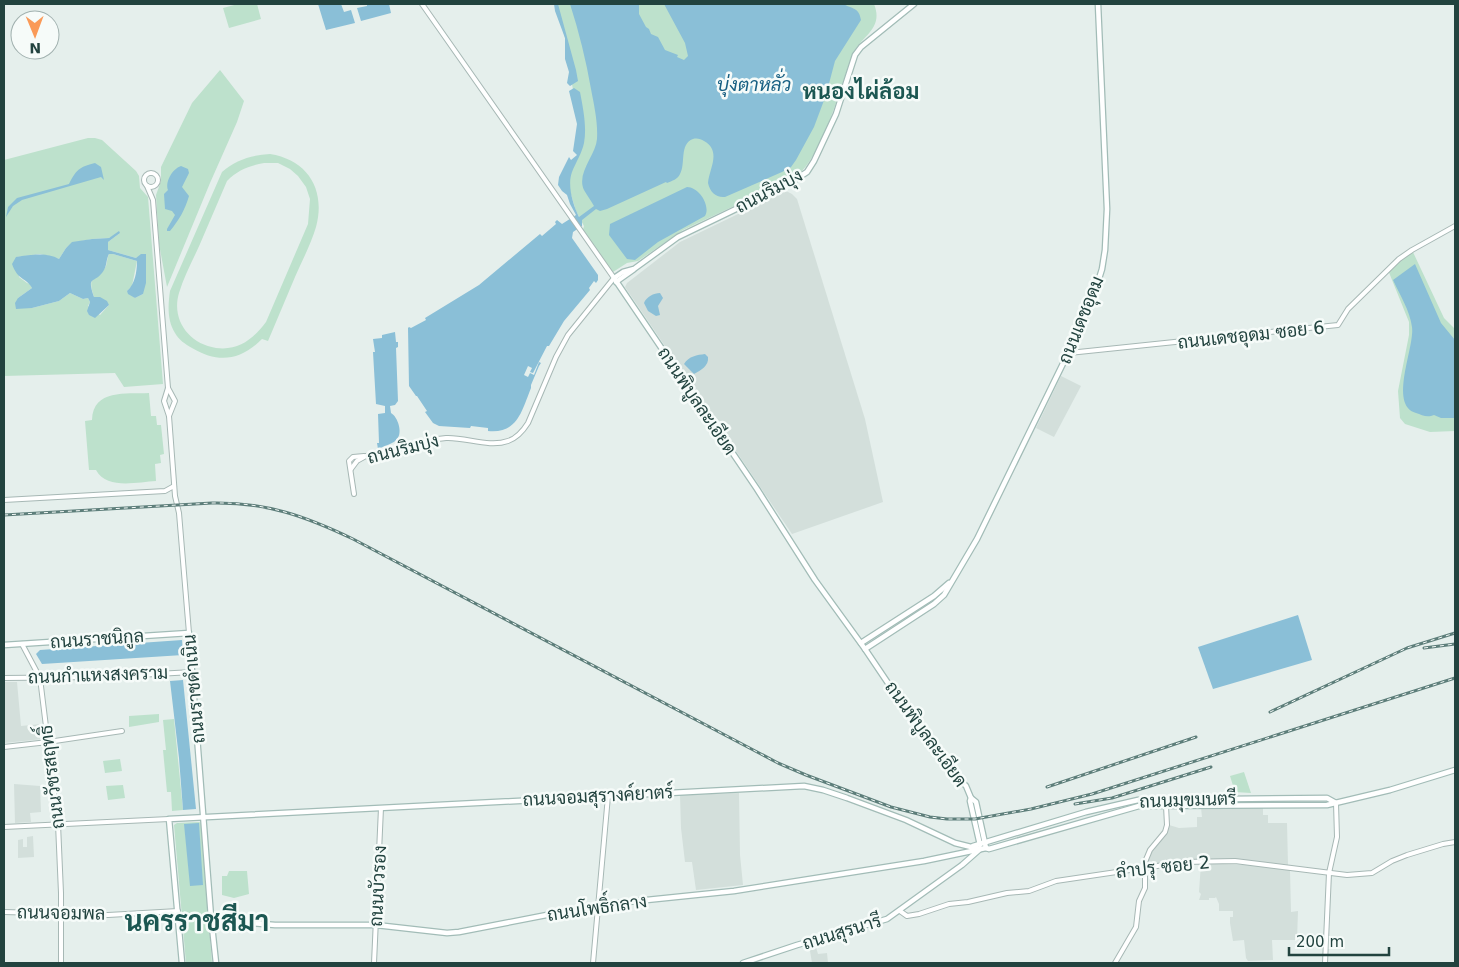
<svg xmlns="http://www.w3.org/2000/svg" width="1459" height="967" font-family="'DejaVu Sans',Sarabun,sans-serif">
  <rect width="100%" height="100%" fill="#e5efec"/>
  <g fill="#d3dfdb">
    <path d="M786 191 792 194 797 199 865 419 883 502 792 534 625 287 627 283 680 242Z"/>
    <path d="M1061 376 1081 386 1054 437 1036 428Z"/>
    <path d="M4 682H17L21 726 41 724 43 739 4 743Z"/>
    <path d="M14 784 40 786 41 812 30 813 31 822 15 823Z"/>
    <path d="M739 793 740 855 743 885 696 890 692 862H685L681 828 680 795Z"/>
    <path d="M1201 808H1263V815H1268V823H1287L1288 865 1238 859H1184L1146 867 1150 855 1167 832 1169 825 1179 828 1197 827V817H1202Z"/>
    <path d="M33 836 34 857 18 858V840L23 839V847H27V837Z"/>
    <path d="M1201 863 1267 866 1290 870 1291 912 1298 911 1297 940H1272L1273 960 1248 961 1246 958 1244 940 1233 941 1230 923V917H1233V911H1219V904L1216 897 1215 898H1209V900H1199L1201 894 1199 892Z"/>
    <path d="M815 944 818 954 827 953 828 963H812L809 945Z"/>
  </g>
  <g fill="#bde1cc" fill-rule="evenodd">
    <path d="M238 4H257L261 19 229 28 223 8Z"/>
    <path d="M556 4H874C884 29 862 35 852 55 841 87 822 156 796 177L683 230 638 261 627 263 613 272 583 230 584 226 576 211 569 188V178L582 143 572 84 576 80Z"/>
    <path d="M220 70 244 101 237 122 210 183 167 287 159 244 156 195 161 181V167L192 103Z"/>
    <path d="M88 138H95L102 140 136 171 139 176 140 188 148 197 163 384 124 387 115 373 4 376V160ZM120 233 108 242V250L136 258 139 257 143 294 135 298 127 291 132 286 137 261 113 254H109C107 258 107 263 106 266 97 283 86 273 94 297L109 305 100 315 88 306 90 302 88 298 83 299 70 293 59 301 32 308 18 298 32 288 30 284 27 283 19 277 17 257 40 254 59 259 66 248 72 243 92 239 109 238Z"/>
    <path d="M270 154C308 160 326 190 316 227 311 244 302 261 295 277 286 298 277 320 268 341L262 339C241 360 219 364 192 348 185 344 179 340 175 333 167 320 168 305 170 291L222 172C235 160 252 155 270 154ZM264 163H278L290 169 298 176 306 187 310 199 308 224 266 322C253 339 239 351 216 348 189 344 171 320 179 293 184 276 193 260 200 244 209 223 218 202 227 181 238 170 249 166 264 163Z"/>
    <path d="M1412 250 1444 318 1455 329V431L1430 432 1405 424 1400 418 1398 391 1409 335V322L1388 270Z"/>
    <path d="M149 393 151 416H156L157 425H161L164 454 160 455 161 463 155 464 156 481C137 482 107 490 96 470H89L85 421 92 420C93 389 126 394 149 393Z"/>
    <path d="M159 714V722L129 727V716Z"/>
    <path d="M174 719 183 810 172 811 171 792H167L163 750H166L163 720Z"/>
    <path d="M120 759 122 771 105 773 103 761Z"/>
    <path d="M1244 772 1251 793 1235 792 1230 776Z"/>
    <path d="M123 785 125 798 108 800 106 786Z"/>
    <path d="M199 822 201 823 212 963H186L174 825 177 823Z"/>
    <path d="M229 871H247L249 894 234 898 222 895V876H227Z"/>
  </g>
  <g fill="#8abfd7">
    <path d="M318 4H341L344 12 351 10 355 23 326 30Z"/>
    <path d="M367 4H389L391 13 361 21 357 8 367 6Z"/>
    <path d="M554 4H558L576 70 578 81 570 86 567 83 569 72 565 59V38L555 11Z"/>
    <path d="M570 4H639V14L646 27 649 29 651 34 658 37 665 50 678 55 677 57 684 60 688 56 685 43 664 4H843C852 9 859 7 861 20L835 61 826 95 814 127 796 160 791 167 782 172 725 197C716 198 710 192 708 183 709 169 722 151 704 141 701 139 697 138 693 139 679 144 686 164 680 174 678 179 672 181 667 183L666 182 607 209 600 211 596 209 582 220V226L573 232 572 238 598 275V280L596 283 594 281 589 288 590 290 564 321 549 346H547L533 373 530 372 532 368 528 366 524 375 528 377 530 373 534 375 539 362 541 363 539 366 531 385V388C522 410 518 434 488 431V428L471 426 470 428 439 426 433 423 425 412 427 411 417 396H416L409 386 408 328 409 327 411 328 426 320 425 318 479 285 540 234 542 236 556 224 555 222 557 220 562 224 576 215 570 204 567 195 562 191 558 185 559 177 569 157 571 160 577 155 573 151 577 124 569 91 574 88 580 92C583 108 587 127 584 143 582 153 576 162 572 172 567 185 573 205 579 217L594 206C591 201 587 195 584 190 576 173 596 155 597 139 598 122 594 105 591 89 586 60 579 32 570 4Z"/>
    <path d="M95 163 101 167 104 180 101 177 22 200 13 206 6 217 8 207 17 198 69 184C76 170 79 167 95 163Z"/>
    <path d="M181 166 188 169 189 173 182 187 189 196C185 210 179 220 170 231H167V229L175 215 172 211 165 209 164 194 168 190C165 182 172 169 181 166Z"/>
    <path d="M687 187C699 187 711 206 705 216L658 242 635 260 627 259 609 235 610 224Z"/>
    <path d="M119 231 120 233 108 242V250L136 258 141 254H146V283L143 294 135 298 128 294 127 291C135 284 137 272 137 261L113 254H109C106 259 107 265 104 270 95 285 86 274 94 297H100L107 301 109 305 95 318 89 315 87 311 90 302 88 298 83 299 70 293 59 301 32 308 16 309 15 303 18 298 32 288C26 277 18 281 12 264L16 257C31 255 46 252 59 259L66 248 72 242 92 239 109 238Z"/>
    <path d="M1415 264 1441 323 1455 340V418H1441L1434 415C1427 418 1422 415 1416 413 1388 405 1415 347 1412 327 1410 311 1400 295 1393 280Z"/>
    <path d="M660 293 663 298 658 306 660 315 656 316 648 311 644 303C646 297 654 293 660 293Z"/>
    <path d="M395 332 396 342H398V347L396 348 398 401 395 405 390 406 391 413C398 417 403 433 397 439 394 444 383 446 378 449L377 443H379L378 414 385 413V406L376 404 373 352H375L373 339 382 338V335Z"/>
    <path d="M705 354 708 357C709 366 701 370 694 374L684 364C689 356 697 355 705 354Z"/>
    <path d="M1298 615 1312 660 1213 689 1198 647Z"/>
    <path d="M182 640 183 655 42 664 36 654 40 650Z"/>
    <path d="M183 680 196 809 183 810 179 758 170 681Z"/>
    <path d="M199 823 203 885 190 886 184 824Z"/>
  </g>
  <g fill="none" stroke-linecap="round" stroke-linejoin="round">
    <g stroke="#a7b8b5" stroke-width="6">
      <g id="tertiary">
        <circle cx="151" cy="180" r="7"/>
        <path d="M147 186 153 200 168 388 164 401 169 416 175 496 179 513 189 633"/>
        <path d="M1069 353 1338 325 1348 309 1399 259 1412 250 1455 226"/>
        <path d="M168 388 175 401 169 416"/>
        <path d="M351 469 357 461 366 456C393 452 419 440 446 438 466 437 489 448 508 441 517 438 523 431 528 423L556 357 568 335 614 278 422 4"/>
        <path d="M354 494 349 461 353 457 364 456"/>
        <path d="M4 500 165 491 174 486"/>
        <path d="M22 644 40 678 58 824 61 893V963"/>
        <path d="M4 678 101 677 193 672"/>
        <path d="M4 747 48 742 122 731"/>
        <path d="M4 827 169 819"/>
        <path d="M900 911 907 916 919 914 949 904 968 902 1007 893 1029 891 1056 881 1184 862 1235 861 1347 875 1372 873 1392 861 1407 855 1443 844 1455 842"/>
        <path d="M4 912 108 915 178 911"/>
        <path d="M374 963 381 808"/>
        <path d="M593 963 608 796"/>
        <path d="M1115 963 1136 927 1139 901 1145 888V862L1150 850 1165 832 1167 825 1166 806"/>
        <path d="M1325 963 1329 873 1337 837 1336 803"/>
      </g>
    </g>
    <g stroke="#a2bcb7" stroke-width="7">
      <g id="secondary">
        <path d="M914 4 861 47 855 55 836 114 814 161 807 172 790 183 678 237 634 269 623 272 614 278 757 489 815 580 865 649 894 692 946 766 966 786 971 798 976 802 986 848"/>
        <path d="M616 282 633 270"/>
        <path d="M861 643 934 596 949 583"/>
        <path d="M4 645 189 633 211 917 216 963"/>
        <path d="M865 649 934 604 944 595 977 539 1078 333 1092 301 1102 269 1105 250 1107 209 1098 4"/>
        <path d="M971 798 970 801 980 845"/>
        <path d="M973 846 1086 812 1138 800 1327 798 1336 803"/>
        <path d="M211 917 251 923 275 925H376L447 933 459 932 598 905 734 891 924 861 986 848 989 849 1139 806 1327 805 1390 790 1455 770"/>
        <path d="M182 963 169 819 804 786 823 790 847 798 906 820 955 843 979 849"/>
        <path d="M743 963 797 945 887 919 962 865 979 850"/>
      </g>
    </g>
    <use href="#tertiary" stroke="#fff" stroke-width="4"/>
    <use href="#secondary" stroke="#fff" stroke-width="4.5"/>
    <g stroke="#5d7e7a" stroke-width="3">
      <g id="rail">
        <path d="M4 515 212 503C266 502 305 516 353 539L778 763 806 775 891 807 930 817 947 819H975L1031 809 1092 794 1455 678"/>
        <path d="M1424 648 1455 644"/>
        <path d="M1270 712 1407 648 1455 633"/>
        <path d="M1047 787 1196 737"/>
        <path d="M1075 804 1112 798 1211 767"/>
      </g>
    </g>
    <use href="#rail" stroke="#f6fbf9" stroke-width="1" stroke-dasharray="4" stroke-linecap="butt"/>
  </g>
  <g text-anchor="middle" stroke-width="5" stroke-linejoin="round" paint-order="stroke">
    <g font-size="18" fill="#22433f" stroke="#f6fbf9">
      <text transform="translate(769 191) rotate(-28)" y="6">ถนนริมบุ่ง</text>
      <text transform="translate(1081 320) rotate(-68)" y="6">ถนนเดชอุดม</text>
      <text transform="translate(1251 335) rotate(-6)" y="6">ถนนเดชอุดม ซอย 6</text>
      <text transform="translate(697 401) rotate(56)" y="6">ถนนพิบูลละเอียด</text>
      <text transform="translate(403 449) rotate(-14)" y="6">ถนนริมบุ่ง</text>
      <text transform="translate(97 639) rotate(-4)" y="6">ถนนราชนิกูล</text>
      <text transform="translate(98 675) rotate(-2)" y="6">ถนนกำแหงสงคราม</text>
      <text transform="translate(194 689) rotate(-95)" y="6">ถนนราชดำเนิน</text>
      <text transform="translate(926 734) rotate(54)" y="6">ถนนพิบูลละเอียด</text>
      <text transform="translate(52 777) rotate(-97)" y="6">ถนนวัชรสฤทธิ์</text>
      <text transform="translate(598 796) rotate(-3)" y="6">ถนนจอมสุรางค์ยาตร์</text>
      <text transform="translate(1188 800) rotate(-2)" y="6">ถนนมุขมนตรี</text>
      <text transform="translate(1163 867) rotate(-6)" y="6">ลำปรุ ซอย 2</text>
      <text transform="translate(378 886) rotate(-87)" y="6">ถนนบัวรอง</text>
      <text transform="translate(597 908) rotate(-8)" y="6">ถนนโพธิ์กลาง</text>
      <text transform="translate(61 913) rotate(1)" y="6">ถนนจอมพล</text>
      <text transform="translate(842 932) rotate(-17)" y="6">ถนนสุรนารี</text>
    </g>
    <g font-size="19" font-style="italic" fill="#186083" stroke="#f6fbf9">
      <text x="754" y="91">บุ่งตาหลั่ว</text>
    </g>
    <g font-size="22" font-weight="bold" fill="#1c5752" stroke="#f6fbf9">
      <text x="861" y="99">หนองไผ่ล้อม</text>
    </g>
    <g font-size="28" font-weight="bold" fill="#1c5752" stroke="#f6fbf9">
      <text x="197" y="931">นครราชสีมา</text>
    </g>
  </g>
  <rect width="1459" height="967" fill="none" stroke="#22433f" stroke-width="10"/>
  <g transform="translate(35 35) rotate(179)"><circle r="24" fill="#f6fbf9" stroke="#a1b1af"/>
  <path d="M0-4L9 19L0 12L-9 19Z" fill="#fa9a58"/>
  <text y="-8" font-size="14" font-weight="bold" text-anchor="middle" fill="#22433f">N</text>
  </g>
  <path d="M1289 947v8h100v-8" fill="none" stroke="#22433f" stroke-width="2.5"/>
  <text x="1296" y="947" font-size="15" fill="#22433f" stroke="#f6fbf9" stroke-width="4" paint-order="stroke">200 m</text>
</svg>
